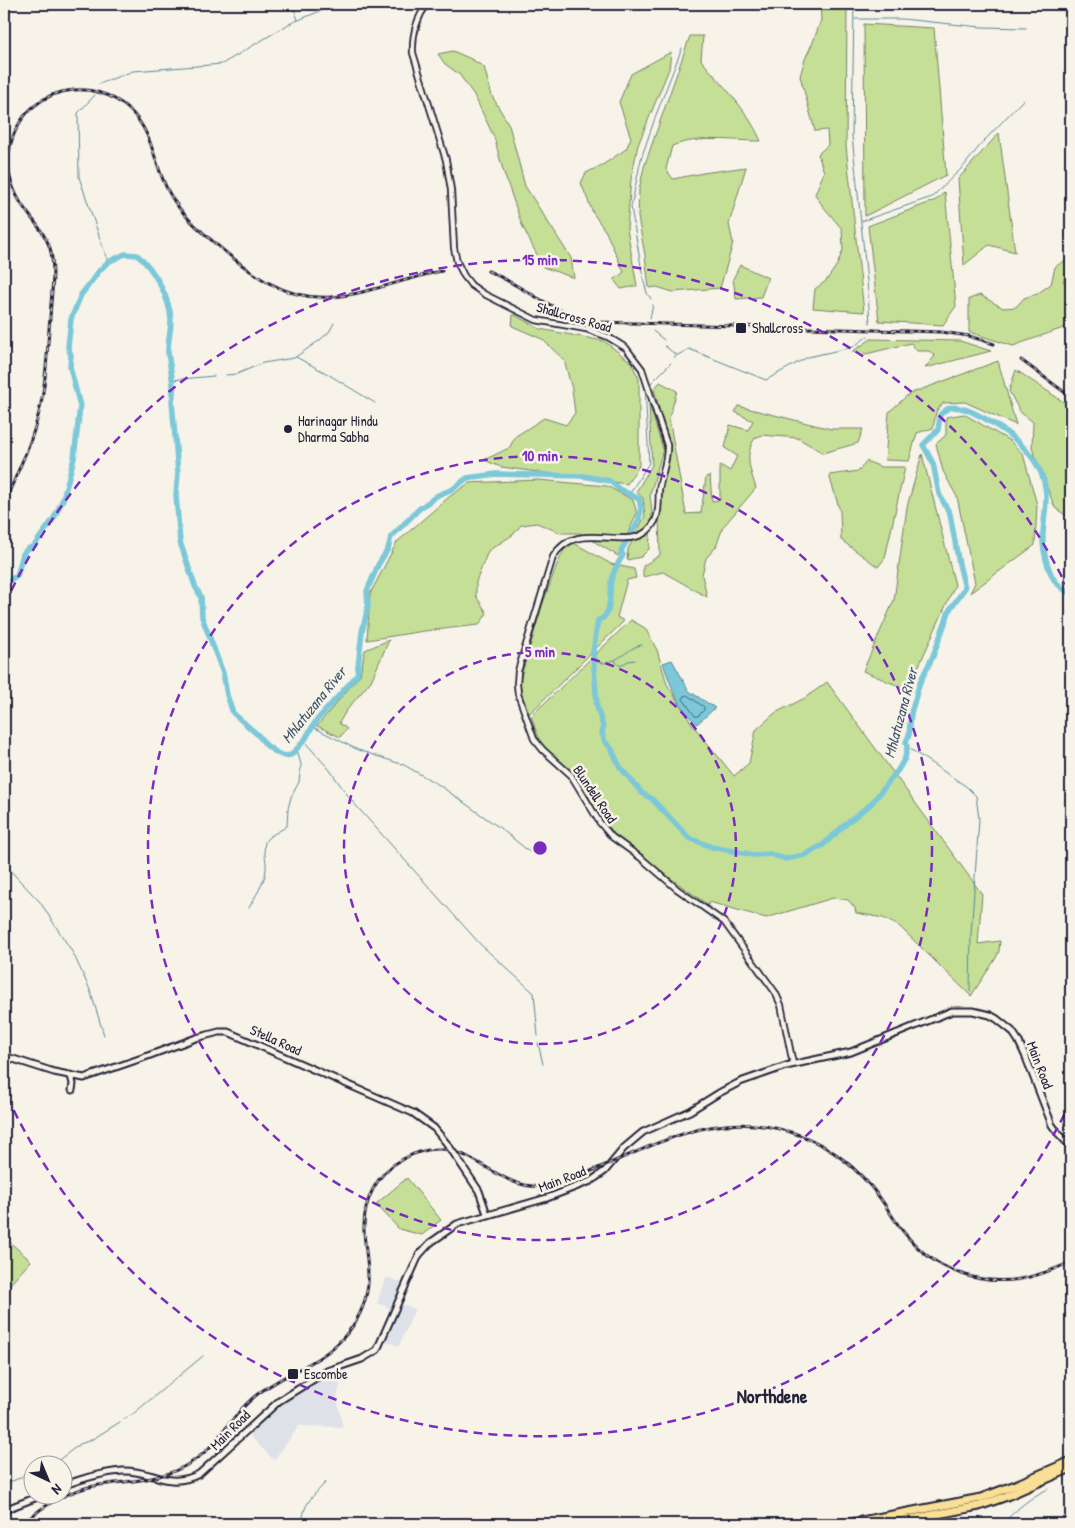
<svg xmlns="http://www.w3.org/2000/svg" width="1075" height="1528" font-family="'Patrick Hand',sans-serif">
  <rect width="100%" height="100%" fill="#f7f3e8"/>
  <filter id="ink" filterUnits="userSpaceOnUse"><feTurbulence type="fractalNoise" baseFrequency=".02" numOctaves="2"/><feDisplacementMap in="SourceGraphic" scale="10" xChannelSelector="R" yChannelSelector="G"/><feConvolveMatrix kernelMatrix="1 2 1 2 8 2 1 2 1" color-interpolation-filters="sRGB"/></filter>
  <g filter="url(#ink)">
    <g fill="#dee2e8">
      <path d="M388 1277 402 1283 394 1301 415 1309 399 1346 377 1339 391 1309 377 1303 385 1279Z"/>
      <path d="M327 1372H333L341 1380 337 1399 343 1427 299 1426 274 1460 247 1433 282 1401Z"/>
    </g>
    <g fill="#c6df96" stroke="#748068">
      <path d="M820 4H847L846 146 864 312 813 308 815 289 826 281 837 265 843 250 842 229 822 205 815 194 824 172 818 154 828 145 827 130 815 131 800 76 805 59 813 42 821 20Z"/>
      <path d="M864 24 934 28 946 175 865 216Z"/>
      <path d="M690 36H703L701 60C723 86 747 109 761 141 731 141 700 135 672 146L666 169 673 179 703 173 746 167 729 224 733 243 720 288 673 292 657 287 649 288 645 255 638 217 639 190 644 167Z"/>
      <path d="M453 51 471 59 484 67 492 96 509 125 525 186 571 258 574 278 543 267 522 225 503 170 494 137 474 95 459 74 445 64 438 54Z"/>
      <path d="M671 52 669 69 638 145 631 179 627 229 637 286 621 289 614 280 624 272 606 232 593 213 581 183 586 173 604 164 626 149 631 138 619 102 631 74Z"/>
      <path d="M999 133 1015 252 989 245 964 265 958 179Z"/>
      <path d="M945 192 956 306 943 325 879 321 868 226 936 200Z"/>
      <path d="M1070 257 1063 282 1071 283V321L1066 327 1013 346 969 332V299L980 295 1003 308 1016 307 1024 298 1037 294 1051 284 1055 267Z"/>
      <path d="M740 265 768 278 761 297 736 299 733 279Z"/>
      <path d="M513 314 540 329 604 341 631 362 639 379V466L627 484 501 467 484 460 509 448 516 436 544 418 566 425 575 413 572 389 564 360 542 339 512 326Z"/>
      <path d="M871 339 960 341 991 351 925 368 935 356 929 351H917L911 343 866 354 852 352Z"/>
      <path d="M998 361 1016 425 965 402 943 403 936 412 933 428 917 433 909 461 885 460 889 412 909 394Z"/>
      <path d="M1016 370 1071 407V519L1055 508 1032 448 1033 422 1020 412 1009 391Z"/>
      <path d="M660 382 677 391 669 418 686 514 701 513 706 477 710 476 712 501 720 500V465L730 471 737 456 725 448 730 425 748 430 753 421 735 412 738 406 831 429H863L858 443 823 453 798 438 762 435 755 438C744 455 750 470 756 488L723 527 716 547 706 558 702 575 707 597 663 572 643 577V566L660 555 659 516 662 479 670 449 654 389Z"/>
      <path d="M649 404 663 449 650 495 652 512 649 549 641 557 627 560 628 549 645 516 643 498 636 492 652 465Z"/>
      <path d="M964 414 1010 441 1023 454 1037 505 1035 545 970 593 975 583 957 497 943 471 936 444 946 435V417Z"/>
      <path d="M922 454 955 585 908 690 863 671 894 600 907 507Z"/>
      <path d="M866 461 881 467H905L885 558 878 567 841 540 840 511 829 475 859 471Z"/>
      <path d="M538 480 607 486 633 500 637 513 618 556 580 533H561L537 523 521 525 514 534 488 551 476 582V596L487 613 479 625 424 631 367 640 370 594 397 542 449 497 469 483Z"/>
      <path d="M574 543 611 564 634 569 636 578 627 580 617 617 624 621 529 714 521 693 520 680 543 603 556 567 564 550Z"/>
      <path d="M631 620 645 628 657 650 667 684 692 724 734 776 749 763 756 730 775 713 805 698 827 682 982 894 978 944 1000 941 999 951 996 958 971 996 899 926 883 918 856 913 855 908 848 900 833 898 766 918 709 902 708 905 669 877 612 832 596 810 578 778 540 743 531 716Z"/>
      <path d="M389 640 371 681 346 711 339 723 347 729 340 737 317 726 360 675 365 650Z"/>
      <path d="M407 1178 441 1220 422 1235 399 1229 376 1204Z"/>
      <path d="M4 1237 31 1261 4 1291Z"/>
    </g>
    <path fill="#7bc8d9" stroke="#57869a" d="M672 660 689 691 715 708 697 724C679 709 670 684 663 663Z"/>
    <g fill="none" stroke-linecap="round" stroke-linejoin="round">
      <path stroke="#46647a" stroke-width="1" d="M684 696 687 695 704 707V710L698 716H695L683 699Z"/>
      <g stroke="#57869a" stroke-width="1">
        <path d="M292 4 298 20"/>
        <path d="M854 4 852 136 867 281 870 323"/>
        <path d="M855 19H902L981 27 1026 28"/>
        <path d="M99 84 133 71 222 64 289 24 337 4"/>
        <path d="M95 95 78 113 79 177 108 262"/>
        <path d="M862 221 932 197 964 166 982 143 1023 100"/>
        <path d="M651 299 647 293 643 278 631 207 641 159 656 115 682 48"/>
        <path d="M650 318 653 305"/>
        <path d="M653 331 664 340"/>
        <path d="M665 346 676 355"/>
        <path d="M296 357 326 373 375 403"/>
        <path d="M674 357 689 349 766 380 808 357 853 347 868 336"/>
        <path d="M226 375 237 374 263 363 294 358 320 340 329 332 334 323"/>
        <path d="M171 380 214 376"/>
        <path d="M651 383 671 363"/>
        <path d="M630 493 649 463 645 386"/>
        <path d="M615 660C625 655 632 646 642 645"/>
        <path d="M594 661 604 663 614 660 620 666 628 661 635 660"/>
        <path d="M313 727 358 750 404 765 439 785 500 828 531 853"/>
        <path d="M304 741 329 769 351 800 480 944 534 993 538 1036"/>
        <path d="M907 747 967 787 976 796 979 819 971 934 970 991"/>
        <path d="M4 864 40 902 73 953 90 990 104 1035"/>
        <path d="M249 908C255 896 265 883 266 869 267 860 261 845 267 839 269 836 282 830 287 826L288 809 291 797 299 782 301 765 297 749"/>
        <path d="M538 1043 543 1064"/>
        <path d="M124 1419 133 1414 203 1356"/>
        <path d="M37 1466H44"/>
        <path d="M48 1466 52 1465 80 1444 91 1440 120 1422"/>
        <path d="M4 1484 20 1478 32 1467"/>
        <path d="M303 1524C302 1503 313 1497 326 1482"/>
        <path d="M1002 1524C1016 1510 1030 1497 1048 1489"/>
      </g>
      <path stroke="#7bc8d9" stroke-width="5.5" d="M4 584 5 582 17 576 23 554 27 549 34 546 54 518 63 499 74 458 80 406 70 367 71 355 68 347 71 319 81 295 99 271 108 262 125 254 137 255C154 268 170 299 171 320 171 330 168 341 168 351 169 367 176 385 172 401L178 473 176 495 180 542 195 586 201 597 202 617 223 673 227 695 233 713 258 735 266 745 277 753 284 756 291 755 304 741 316 721 357 675 362 632 368 606 367 591 378 565 388 549 391 537 419 509 438 495 453 489 467 478 496 474 583 476 610 481 619 489 639 499C646 519 630 533 621 551L623 555C618 563 613 572 611 581 609 592 613 617 598 620L593 653 597 707 603 727 602 733 605 742 611 748 620 767 642 793 652 799 689 838 712 847 754 855 770 854 785 859 805 855 823 845 849 821 871 804 898 770 905 758 907 747 906 742 909 735 911 713 920 682 933 656 950 609 965 588 959 564 950 514 939 494 933 463 923 445 938 430 940 415C942 413 946 409 949 408 959 405 973 412 982 417 1013 434 1047 460 1046 499 1045 526 1039 536 1047 563 1050 572 1053 581 1060 586 1064 590 1069 591 1071 597"/>
      <g stroke="#22223b" stroke-width="8">
        <path id="tertiary" d="M427 4C417 18 412 35 413 53L446 160 451 190 454 248 457 262 464 276 471 285 484 294 536 320 586 329 608 337 626 348 642 369 667 445C668 460 661 475 659 490 658 500 660 512 655 521 635 561 579 513 553 557L518 671 517 684 518 694 534 739 543 750 571 775 600 823 612 837 641 858 677 889 724 922 775 992 781 1005 793 1064"/>
      </g>
      <g stroke="#22223b" stroke-width="9">
        <g id="secondary">
          <path d="M4 1056 54 1072 84 1078 145 1057 196 1038 219 1032H228L413 1113 434 1128 448 1145"/>
          <path d="M71 1076 73 1084 72 1090"/>
          <path d="M455 1155 479 1191 487 1214"/>
          <path d="M62 1486C81 1479 103 1472 123 1471 153 1470 168 1490 199 1474L279 1401 327 1371 362 1359 377 1350 419 1255 430 1243 457 1224 547 1198 591 1181 605 1171 624 1148 643 1132 690 1111 719 1093 740 1082 786 1066 851 1052 952 1011H973L990 1015 997 1019 1012 1031 1018 1040 1025 1055 1052 1125 1058 1133 1071 1147"/>
          <path d="M4 1510 40 1496"/>
        </g>
      </g>
      <g stroke="#22223b" stroke-width="11">
        <g id="motorway">
          <path d="M846 1524 981 1498 1013 1486 1071 1461"/>
          <path d="M886 1524 979 1506 1007 1496 1071 1468"/>
        </g>
      </g>
      <use href="#tertiary" stroke="#f7f3e8" stroke-width="4.5"/>
      <use href="#secondary" stroke="#f7f3e8" stroke-width="5"/>
      <use href="#motorway" stroke="#fadf96" stroke-width="7"/>
      <g stroke="#22223b" stroke-width="3">
        <g id="rail">
          <path d="M488 271C526 287 556 316 598 322L941 332 969 336 994 344"/>
          <path d="M1021 360 1071 397"/>
          <path d="M4 504C17 473 33 441 40 408 47 379 47 348 50 318 51 295 56 271 50 248 46 236 38 226 30 216 14 196 4 173 10 147 26 76 118 70 147 135 156 155 159 177 171 196 182 215 199 229 216 244 250 273 284 301 332 297 369 294 405 278 442 271"/>
          <path d="M23 1524C44 1504 70 1490 99 1485 126 1481 152 1481 177 1470 218 1452 224 1422 254 1397 281 1374 319 1365 343 1338 357 1323 366 1304 368 1284 369 1266 365 1249 364 1231 363 1201 376 1173 403 1159 468 1124 488 1193 547 1186 566 1184 585 1173 603 1166 673 1137 725 1107 802 1136 833 1148 860 1171 880 1198 889 1210 896 1224 907 1236 934 1269 978 1286 1020 1279 1038 1276 1055 1269 1071 1262"/>
        </g>
      </g>
      <use href="#rail" stroke="#f7f3e8" stroke-width="1" stroke-dasharray="4" stroke-linecap="butt"/>
      <g stroke="#22223b" stroke-width="9" stroke-linecap="butt">
        <path id="secondary-bridge" d="M448 1145 455 1155"/>
      </g>
      <use href="#secondary-bridge" stroke="#f7f3e8" stroke-width="5"/>
    </g>
  </g>
  <g fill="none" stroke="#7b2cbf" stroke-width="2.5" stroke-dasharray="9 6">
    <circle cx="540" cy="848" r="196"/>
    <circle cx="540" cy="848" r="392"/>
    <path d="M1071 1101A588 588 0 0 1 5 1092M5 604A588 588 0 0 1 1071 595"/>
  </g>
  <g fill="#22223b" stroke="#f7f3e8" stroke-width="2">
    <rect x="735" y="322" width="12" height="12" rx="2.5"/>
    <circle cx="288" cy="429" r="5"/>
    <rect x="287" y="1368" width="12" height="12" rx="2.5"/>
  </g>
  <g text-anchor="middle" stroke-width="5" stroke-linejoin="round" paint-order="stroke">
    <g font-size="14" fill="#22223b" stroke="#f7f3e8">
      <text transform="translate(574 317) rotate(16)" y="5">Shallcross Road</text>
      <text transform="translate(595 794) rotate(56)" y="5">Blundell Road</text>
      <text transform="translate(276 1040) rotate(24)" y="5">Stella Road</text>
      <text transform="translate(1040 1065) rotate(69)" y="5">Main Road</text>
      <text transform="translate(562 1179) rotate(-21)" y="5">Main Road</text>
      <text transform="translate(230 1430) rotate(-45)" y="5">Main Road</text>
    </g>
    <g font-size="14" fill="#22223b" stroke="#f7f3e8" text-anchor="start">
      <text x="752" y="333">Shallcross</text>
      <text x="298" y="426">Harinagar Hindu<tspan x="298" dy="16">Dharma Sabha</tspan></text>
      <text x="304" y="1379">Escombe</text>
    </g>
    <g font-size="15" font-style="italic" fill="#3d546a" stroke="#f7f3e8">
      <text transform="translate(314 705) rotate(-51)" y="5">Mhlatuzana River</text>
      <text transform="translate(901 713) rotate(-75)" y="5">Mhlatuzana River</text>
    </g>
    <g font-size="19" font-weight="bold" fill="#22223b" stroke="#f7f3e8">
      <text x="772" y="1403">Northdene</text>
    </g>
  </g>
  <circle cx="540" cy="848" r="8" fill="#7b2cbf" stroke="#f7f3e8" stroke-width="2.5"/>
  <g font-size="15" text-anchor="middle" font-weight="bold" fill="#7b2cbf" stroke="#f7f3e8" stroke-width="5" stroke-linejoin="round" paint-order="stroke">
    <text x="540" y="265">15 min</text>
    <text x="540" y="461">10 min</text>
    <text x="540" y="657">5 min</text>
  </g>
  <rect width="1075" height="1528" fill="none" stroke="#f7f3e8" stroke-width="20"/>
  <rect x="10" y="10" width="1055" height="1508" fill="none" stroke="#22223b" stroke-width="2" filter="url(#ink)"/>
  <g transform="translate(48 1480) rotate(136)"><circle r="24" fill="#f7f3e8" stroke="#a29fa3"/>
  <path d="M0-4L9 19L0 12L-9 19Z" fill="#22223b"/>
  <text y="-8" font-size="14" font-weight="bold" text-anchor="middle" fill="#22223b">N</text>
  </g>
</svg>
